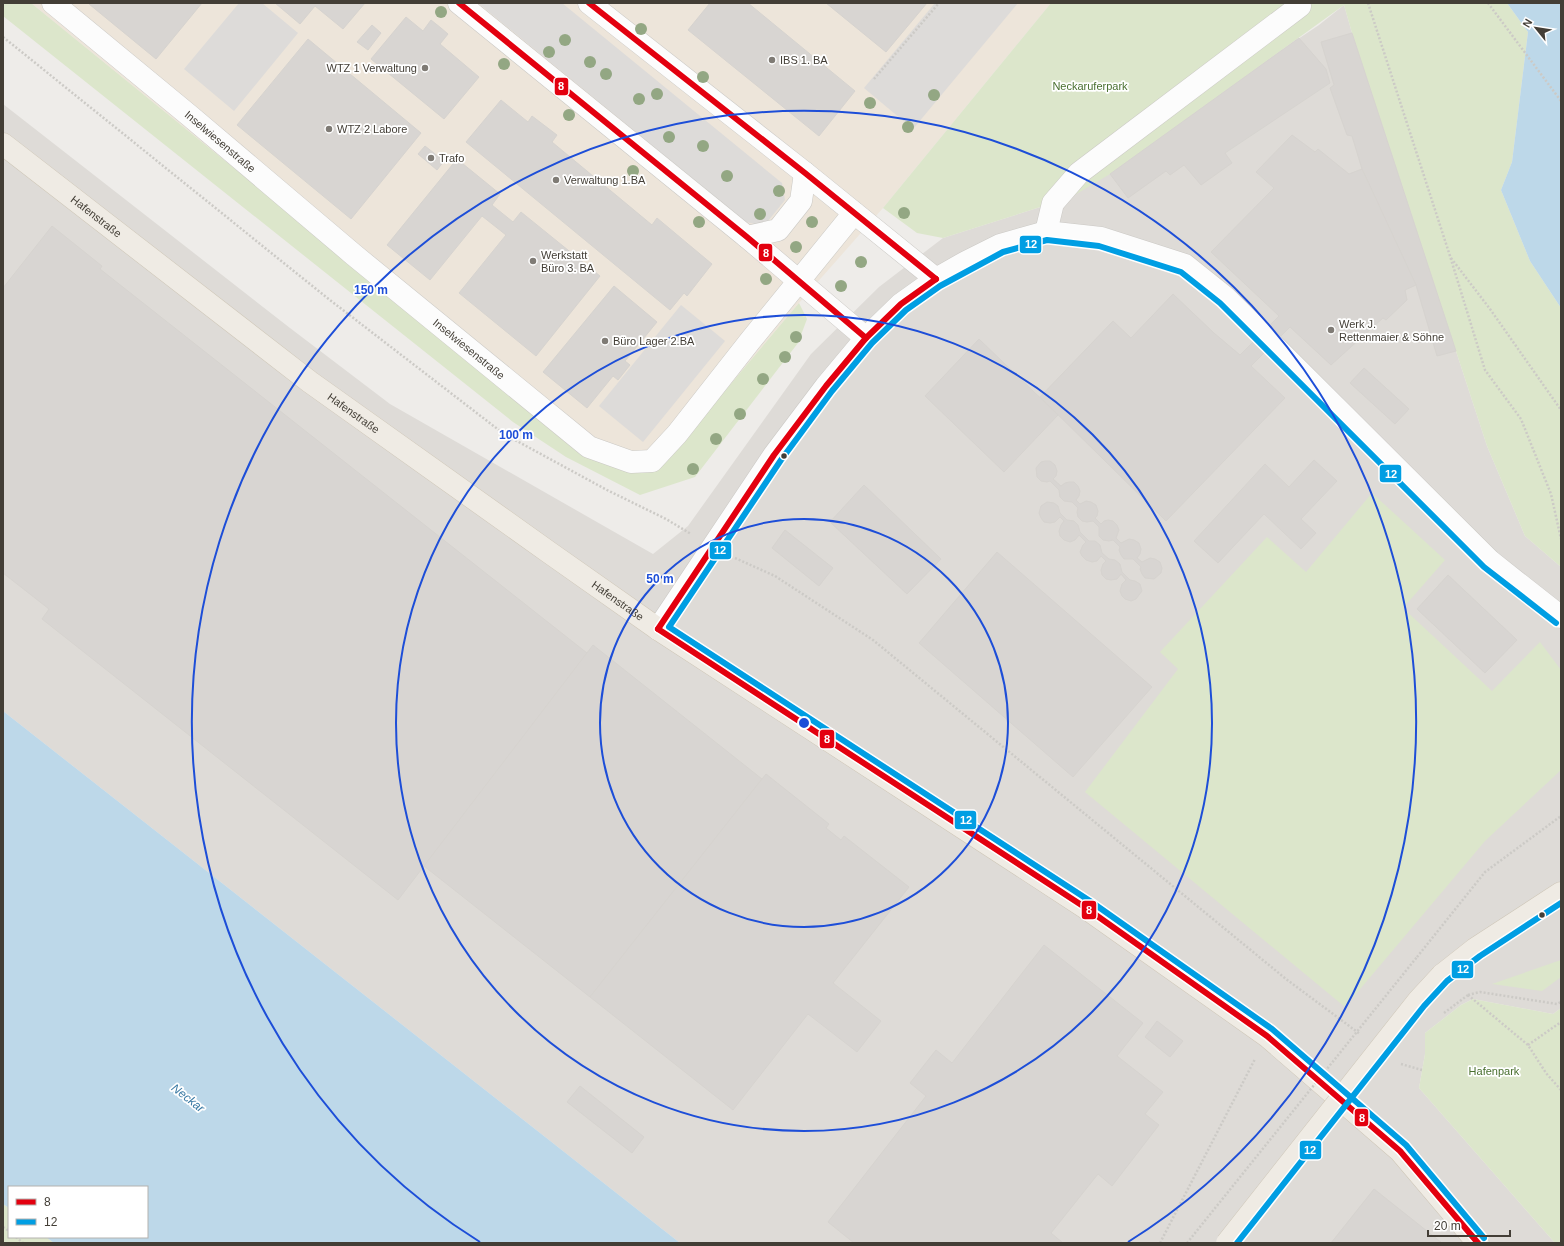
<svg xmlns="http://www.w3.org/2000/svg" width="1564" height="1246" font-family="Arial,sans-serif">
  <rect width="100%" height="100%" fill="#eeece9"/>
  <path fill="#ede5da" d="M31 3H1051L883 208 799 303 659 469 636 473 585 450 541 418Z"/>
  <path fill="#dedbd7" d="M1344 5 1352 33 1487 446 1525 536 1561 567V1008L1553 1014 1473 999 1461 1005 1425 1033V1054L1419 1088 1555 1243H680L3 711V104L290 328 390 404 653 554 688 526 811 354 879 287 943 238 1053 203 1319 25Z"/>
  <g fill="#dce6cb">
    <path d="M3 3H31L541 418 585 450 635 473 659 469 799 303 807 319 798 343 695 477 640 495 566 457 513 422 3 16Z"/>
    <path d="M1051 3H1507L1528 32 1512 162 1501 190 1530 261 1561 308V567L1525 536 1487 446 1352 33 1344 5 1110 174 1063 202 1053 203 943 238 917 233 883 208Z"/>
    <path d="M1372 493 1445 560 1403 608 1492 691 1540 642 1561 670V770L1485 841 1345 1007 1085 792 1178 669 1160 652 1267 537 1306 572Z"/>
    <path d="M1561 960V977L1542 991 1492 984Z"/>
    <path d="M1473 999 1553 1014 1561 1008V1243H1555L1419 1088 1425 1054V1033L1461 1005Z"/>
    <path d="M3 1204 9 1208V1237H46L54 1243H3Z"/>
  </g>
  <g fill="#dddbd9">
    <path d="M239 3H262L298 33 234 111 184 69Z"/>
    <path d="M478 3H562L782 183 785 200 764 226 746 222Z"/>
    <path d="M935 3H1018L913 129 864 88Z"/>
    <path d="M681 305 725 341 643 442 599 406Z"/>
  </g>
  <g fill="#bdd8e9">
    <path d="M1507 3H1561V308L1530 261 1501 190 1512 162 1528 32Z"/>
    <path d="M3 711 680 1243H54L46 1237H147V1187H9V1208L3 1204Z"/>
  </g>
  <g fill="#d8d5d2" stroke="#d6d3cf">
    <path d="M90 3H202L156 59 89 4Z"/>
    <path d="M275 3H365L343 29 315 6 300 24Z"/>
    <path d="M710 3H748L855 91 819 136 688 30Z"/>
    <path d="M826 3H927L886 52Z"/>
    <path d="M406 17 423 31 431 20 441 28 448 34 440 44 479 77 444 119 371 59Z"/>
    <path d="M372 25 381 33 368 50 357 42Z"/>
    <path d="M1352 33 1456 351 1437 356 1416 285 1362 169 1352 136 1347 135 1330 88 1334 85 1321 42Z"/>
    <path d="M1299 38 1326 69 1330 83 1225 153 1232 163 1201 185 1184 165 1170 175 1166 171 1128 198 1110 174Z"/>
    <path d="M308 39 421 133 351 219 237 125Z"/>
    <path d="M501 100 528 122 532 116 557 135 552 142 652 225 657 218 712 264 687 296 684 293 670 310 466 142Z"/>
    <path d="M1292 135 1315 152 1318 149 1349 174 1362 169 1416 285 1405 290 1407 300 1386 320 1383 318 1331 365 1290 327 1251 366 1285 398 1166 521 1040 397 1113 321 1131 338 1173 294 1214 333 1240 355 1279 316 1211 252 1274 188 1256 172Z"/>
    <path d="M425 146 444 161 437 170 418 154Z"/>
    <path d="M457 159 500 194 492 205 513 222 521 212 600 276 536 356 459 293 506 235 482 216 430 280 387 245Z"/>
    <path d="M52 226 102 266 100 269 587 653 398 900 42 619 49 609 3 573V288Z"/>
    <path d="M614 286 657 322 625 361 630 365 618 380 613 376 587 408 543 372Z"/>
    <path d="M979 339 1058 415 1004 472 925 396Z"/>
    <path d="M1364 368 1409 409 1395 424 1350 383Z"/>
    <path d="M1314 460 1337 481 1301 519 1316 533 1301 549 1264 514 1218 563 1194 541 1265 464 1289 487Z"/>
    <path d="M1045 461H1050L1055 465 1057 471 1056 476 1053 479 1061 486 1065 483 1069 482H1074L1078 486 1080 491 1079 496 1076 500 1080 504 1086 501 1091 502 1096 505 1098 511 1097 516 1095 518 1101 524 1104 521 1108 520 1113 521 1117 525 1119 530 1116 538 1121 543 1129 539 1134 540 1139 543 1141 549 1140 554 1137 558 1142 562 1150 558 1155 559 1160 562 1162 568 1161 573 1154 579 1145 578 1142 574 1140 569 1141 567 1133 559H1124L1121 555 1119 550 1120 547 1113 540 1109 541 1103 540 1099 536V527L1093 521 1087 522 1082 521 1078 517 1077 512 1078 508 1072 502 1064 501 1060 497 1059 490 1050 481 1047 482 1041 481 1037 477 1036 468 1041 462Z"/>
    <path d="M864 485 941 559 907 594 830 522Z"/>
    <path d="M1047 502 1054 503 1058 506 1060 513 1067 520 1074 521 1078 525 1080 532 1089 541H1095L1100 545 1102 553 1109 559 1115 560 1120 564 1122 572 1130 580 1135 581 1140 584 1142 591 1136 599 1131 601 1125 599 1122 596 1120 591 1122 584 1126 580 1121 574 1117 579 1111 580 1106 579 1102 575 1101 570 1103 564 1106 561 1101 556 1097 561 1092 562 1086 560 1082 556 1080 552 1083 545 1086 542 1079 535 1075 540 1070 542 1064 540 1060 536 1059 531 1061 525 1064 521 1060 517 1055 522 1050 523 1044 522 1041 518 1039 513 1041 506Z"/>
    <path d="M785 530 833 568 819 586 772 548Z"/>
    <path d="M997 552 1152 687 1073 777 919 643Z"/>
    <path d="M1448 575 1517 640 1485 673 1417 609Z"/>
    <path d="M593 645 762 779 590 997 424 866Z"/>
    <path d="M766 774 829 824 826 828 841 840 844 836 909 887 833 983 881 1021 857 1052 808 1014 733 1110 590 997Z"/>
    <path d="M1044 945 1143 1023 1117 1056 1163 1092 1145 1114 1159 1125 1112 1186 1098 1174 1051 1233 1063 1243H854L828 1222 926 1096 910 1083 936 1050 952 1063Z"/>
    <path d="M1157 1021 1183 1041 1170 1057 1145 1037Z"/>
    <path d="M580 1086 644 1137 632 1153 567 1102Z"/>
    <path d="M1374 1189 1442 1243H1331Z"/>
  </g>
  <g fill="none" stroke-linecap="round" stroke-linejoin="round">
    <g stroke="#cbc9c5" stroke-width="23">
      <g id="minor">
        <path id="s1" d="M53 3 190 116 354 255 589 447 631 462 652 461 677 434 750 341 854 213"/>
        <path d="M459 3 747 237 866 338"/>
        <path d="M589 3 805 173 936 279"/>
        <path d="M1046 232 1053 203 1079 173 1300 6"/>
        <path d="M747 237 778 230 801 201 805 173"/>
        <path d="M658 629 774 455 826 386 866 338 901 304 936 279 966 262 1000 245 1046 232 1101 238 1185 265 1225 297 1490 561 1561 617"/>
      </g>
    </g>
    <g stroke="#cfc7b8" stroke-width="23">
      <g id="major">
        <path id="s2" d="M3 144 310 382 550 553 658 629 1086 908 1267 1036 1400 1151 1478 1243"/>
        <path d="M1442 975 1475 949 1561 893"/>
      </g>
    </g>
    <g stroke="#cccac6" stroke-width="2.5" stroke-dasharray="2 2" stroke-linecap="butt">
      <path d="M1368 3 1450 256 1485 370 1521 419 1551 494 1561 539"/>
      <path d="M1488 3 1561 101"/>
      <path d="M3 37 326 297 504 434 607 490 666 519 691 534"/>
      <path d="M874 79 939 3"/>
      <path d="M1451 258 1490 309 1561 410"/>
      <path d="M735 558 775 576 873 640 1286 979 1360 1034"/>
      <path d="M1417 957 1485 872 1561 816"/>
      <path d="M1468 995 1528 1045 1546 1073 1561 1090"/>
      <path d="M1468 995 1480 992 1557 1004 1561 1002"/>
      <path d="M1528 1045 1561 1022"/>
      <path d="M1401 1064 1422 1070"/>
      <path d="M3 1227 9 1231"/>
      <path d="M16 1237 23 1243"/>
      <path d="M1160 1243 1255 1059"/>
    </g>
    <use href="#minor" stroke="#fcfcfc" stroke-width="22"/>
    <use href="#major" stroke="#efebe4" stroke-width="22"/>
    <g stroke="#cfc7b8" stroke-width="23" stroke-linecap="butt">
      <path id="major-bridge" d="M1227 1243 1418 1001 1442 975"/>
    </g>
    <g stroke="#cccac6" stroke-width="2.5" stroke-dasharray="2 2" stroke-linecap="butt">
      <path d="M1444 1013 1468 995"/>
      <path d="M1187 1243 1417 957"/>
    </g>
    <use href="#major-bridge" stroke="#efebe4" stroke-width="22"/>
    <g stroke="#fff" stroke-width="9">
      <g id="bus-1">
        <path d="M459 3 747 237 866 338"/>
        <path d="M589 3 805 173 936 279"/>
        <path d="M658 629 1086 908 1267 1036 1400 1151 1478 1243"/>
        <path d="M658 629 774 455 826 386 866 338 901 304 936 279"/>
      </g>
    </g>
    <g stroke="#fff" stroke-width="9">
      <g id="bus-2">
        <path d="M1484 1238 1406 1145 1272 1029 1090 901 669 627 781 460 832 391 872 343 906 310 940 286 1003 252 1047 240 1099 246 1181 272 1220 303 1484 567 1556 623"/>
        <path d="M1237 1243 1424 1006 1447 981 1480 956 1561 903"/>
      </g>
    </g>
    <use href="#bus-1" stroke="#e3000f" stroke-width="6"/>
    <use href="#bus-2" stroke="#009ee3" stroke-width="6"/>
  </g>
  <g fill="#93a783">
    <circle cx="441" cy="12" r="6"/>
    <circle cx="641" cy="29" r="6"/>
    <circle cx="565" cy="40" r="6"/>
    <circle cx="549" cy="52" r="6"/>
    <circle cx="590" cy="62" r="6"/>
    <circle cx="504" cy="64" r="6"/>
    <circle cx="606" cy="74" r="6"/>
    <circle cx="703" cy="77" r="6"/>
    <circle cx="657" cy="94" r="6"/>
    <circle cx="934" cy="95" r="6"/>
    <circle cx="639" cy="99" r="6"/>
    <circle cx="870" cy="103" r="6"/>
    <circle cx="569" cy="115" r="6"/>
    <circle cx="908" cy="127" r="6"/>
    <circle cx="669" cy="137" r="6"/>
    <circle cx="703" cy="146" r="6"/>
    <circle cx="633" cy="171" r="6"/>
    <circle cx="727" cy="176" r="6"/>
    <circle cx="779" cy="191" r="6"/>
    <circle cx="904" cy="213" r="6"/>
    <circle cx="760" cy="214" r="6"/>
    <circle cx="699" cy="222" r="6"/>
    <circle cx="812" cy="222" r="6"/>
    <circle cx="796" cy="247" r="6"/>
    <circle cx="861" cy="262" r="6"/>
    <circle cx="766" cy="279" r="6"/>
    <circle cx="841" cy="286" r="6"/>
    <circle cx="796" cy="337" r="6"/>
    <circle cx="785" cy="357" r="6"/>
    <circle cx="763" cy="379" r="6"/>
    <circle cx="740" cy="414" r="6"/>
    <circle cx="716" cy="439" r="6"/>
    <circle cx="693" cy="469" r="6"/>
  </g>
  <g fill="none" stroke="#1d4ed8" stroke-width="2">
    <circle cx="804" cy="723" r="204"/>
    <circle cx="804" cy="723" r="408"/>
    <path d="M480 1242A612 612 0 1 1 1128 1242"/>
  </g>
  <g fill="#7f7b75" stroke="#fff" stroke-width="1.5">
    <circle cx="772" cy="60" r="4"/>
    <circle cx="425" cy="68" r="4"/>
    <circle cx="329" cy="129" r="4"/>
    <circle cx="431" cy="158" r="4"/>
    <circle cx="556" cy="180" r="4"/>
    <circle cx="533" cy="261" r="4"/>
    <circle cx="1331" cy="330" r="4"/>
    <circle cx="605" cy="341" r="4"/>
  </g>
  <g fill="#433e36" stroke="#fff" stroke-width="1.5">
    <circle cx="784" cy="456" r="3.5"/>
    <circle cx="1542" cy="915" r="3.5"/>
  </g>
  <g text-anchor="middle" stroke-width="3.5" stroke-linejoin="round" paint-order="stroke">
    <g font-size="11" fill="#433e36" stroke="#fff" text-anchor="start">
      <text x="780" y="64">IBS 1. BA</text>
      <text x="417" y="72" text-anchor="end">WTZ 1 Verwaltung</text>
      <text x="337" y="133">WTZ 2 Labore</text>
      <text x="439" y="162">Trafo</text>
      <text x="564" y="184">Verwaltung 1.BA</text>
      <text x="541" y="259">Werkstatt<tspan x="541" dy="13">Büro 3. BA</tspan></text>
      <text x="1339" y="328">Werk J.<tspan x="1339" dy="13">Rettenmaier &amp; Söhne</tspan></text>
      <text x="613" y="345">Büro Lager 2.BA</text>
    </g>
    <g font-size="11" fill="#496f2f" stroke="#fff">
      <text x="1090" y="90">Neckaruferpark</text>
      <text x="1494" y="1075">Hafenpark</text>
    </g>
    <g font-size="11" fill="#433e36" stroke="#fff">
      <text dy="4" stroke="none"><textPath href="#s1" startOffset="217">Inselwiesenstraße</textPath></text>
      <text dy="4" stroke="none"><textPath href="#s2" startOffset="118">Hafenstraße</textPath></text>
      <text dy="4" stroke="none"><textPath href="#s1" startOffset="541">Inselwiesenstraße</textPath></text>
      <text dy="4" stroke="none"><textPath href="#s2" startOffset="442">Hafenstraße</textPath></text>
      <text dy="4" stroke="none"><textPath href="#s2" startOffset="766">Hafenstraße</textPath></text>
    </g>
    <g font-size="12" font-style="italic" fill="#3a7aa4" stroke="#fff">
      <text transform="translate(188 1098) rotate(38)" y="4">Neckar</text>
    </g>
  </g>
  <circle cx="804" cy="723" r="6" fill="#1d4ed8" stroke="#fff" stroke-width="2"/>
  <g font-size="12" text-anchor="middle" font-weight="bold" fill="#1d4ed8" stroke="#fff" stroke-width="3.5" stroke-linejoin="round" paint-order="stroke">
    <text x="371" y="294">150 m</text>
    <text x="516" y="439">100 m</text>
    <text x="660" y="583">50 m</text>
  </g>
  <g stroke="#fff" stroke-width="1.5">
    <rect x="554" y="77" width="15" height="19" rx="4" fill="#e3000f"/>
    <rect x="1019" y="235" width="23" height="19" rx="4" fill="#009ee3"/>
    <rect x="758" y="243" width="15" height="19" rx="4" fill="#e3000f"/>
    <rect x="1379" y="464" width="23" height="19" rx="4" fill="#009ee3"/>
    <rect x="709" y="541" width="23" height="19" rx="4" fill="#009ee3"/>
    <rect x="819" y="729" width="16" height="20" rx="4" fill="#e3000f"/>
    <rect x="954" y="810" width="23" height="20" rx="4" fill="#009ee3"/>
    <rect x="1081" y="900" width="16" height="20" rx="4" fill="#e3000f"/>
    <rect x="1451" y="960" width="23" height="19" rx="4" fill="#009ee3"/>
    <rect x="1354" y="1108" width="15" height="19" rx="4" fill="#e3000f"/>
    <rect x="1299" y="1140" width="23" height="20" rx="4" fill="#009ee3"/>
  </g>
  <g font-size="11" text-anchor="middle" font-weight="bold" fill="#fff">
    <text x="561" y="90">8</text>
    <text x="1031" y="248">12</text>
    <text x="766" y="257">8</text>
    <text x="1391" y="478">12</text>
    <text x="720" y="554">12</text>
    <text x="827" y="743">8</text>
    <text x="966" y="824">12</text>
    <text x="1089" y="914">8</text>
    <text x="1463" y="973">12</text>
    <text x="1362" y="1122">8</text>
    <text x="1310" y="1154">12</text>
  </g>
  <rect width="1564" height="1246" fill="none" stroke="#433e36" stroke-width="8"/>
  <rect x="8" y="1186" width="140" height="52" fill="#ffffff" stroke="#b4b2af"/>
  <rect x="16" y="1199" width="20" height="6" fill="#e3000f" stroke="#b4b2af"/>
  <text x="44" y="1206" font-size="12" fill="#433e36">8</text>
  <rect x="16" y="1219" width="20" height="6" fill="#009ee3" stroke="#b4b2af"/>
  <text x="44" y="1226" font-size="12" fill="#433e36">12</text>
  <g transform="translate(1536 28) rotate(300)" stroke="#ffffff" stroke-width="3" paint-order="stroke">
  <path d="M0-3L7 15L0 10L-7 15Z" fill="#433e36"/>
  <text y="-6" font-size="11" font-weight="bold" text-anchor="middle" fill="#433e36">N</text>
  </g>
  <path d="M1428 1230v6h82v-6" fill="none" stroke="#433e36" stroke-width="2"/>
  <text x="1434" y="1230" font-size="12" fill="#433e36" stroke="#ffffff" stroke-width="3" paint-order="stroke">20 m</text>
</svg>
